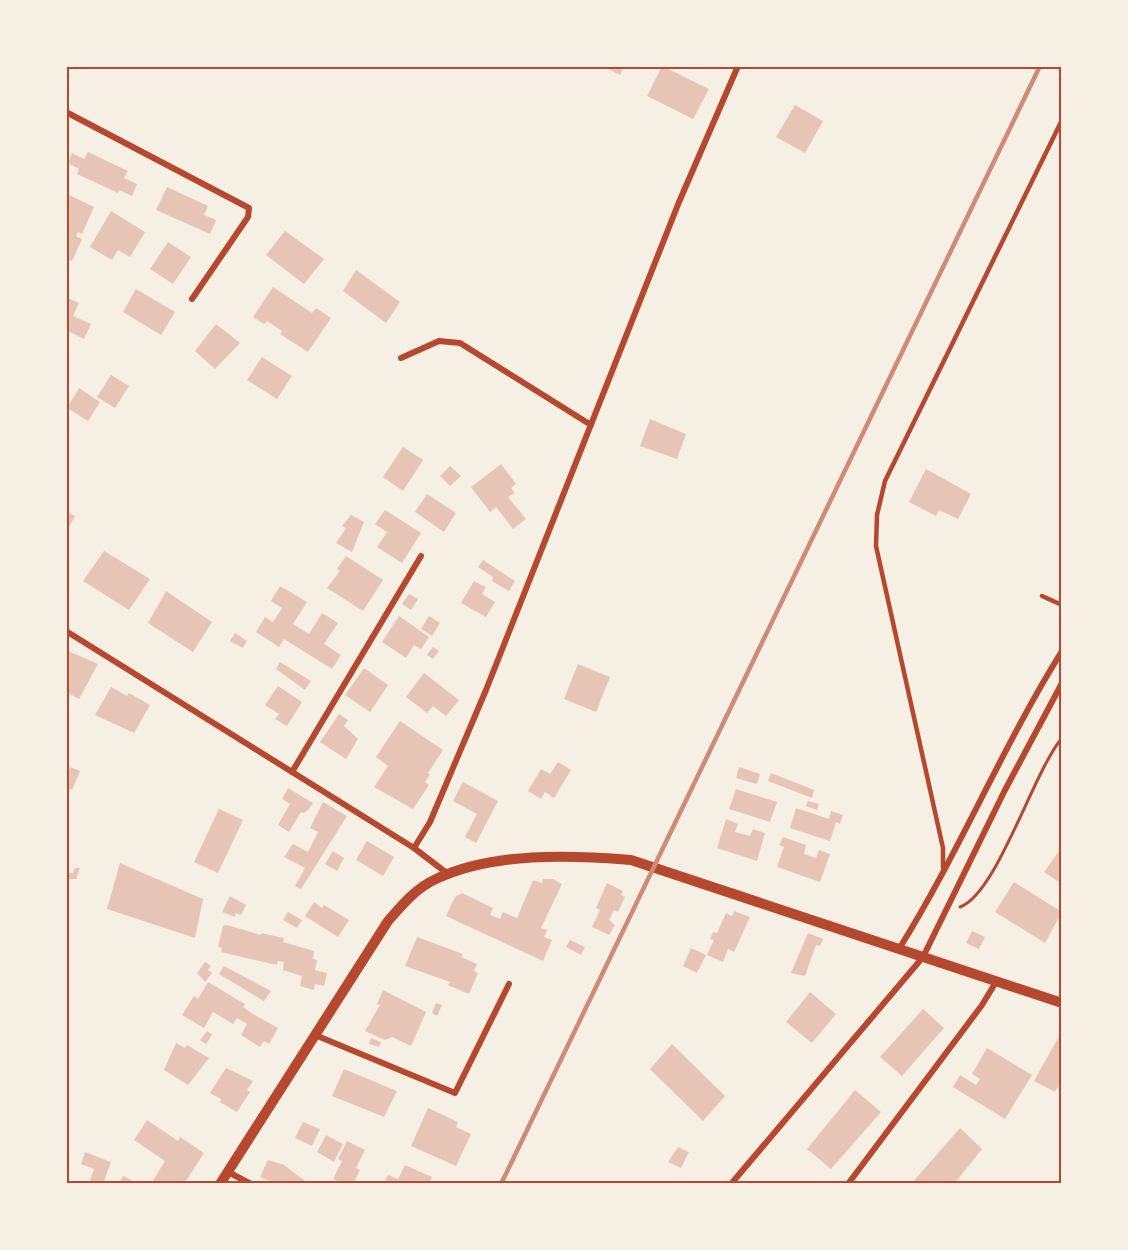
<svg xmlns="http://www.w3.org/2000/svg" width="1128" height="1250" font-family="Jost,sans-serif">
  <rect width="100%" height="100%" fill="#f6efe4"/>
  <g fill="#e6c5b7">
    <path d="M602 66H624L620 75Z"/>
    <path d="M662 66 709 89 693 119 647 96Z"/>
    <path d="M795 105 823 121 805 153 776 137Z"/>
    <path d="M88 152 128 171 124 178 137 184 132 196 119 190 118 193 77 174 79 169 68 163 72 153 84 159Z"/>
    <path d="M167 187 208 206 204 215 216 220 210 234 156 210Z"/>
    <path d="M67 194 94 207 82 234 78 232 76 236 82 239 72 261 66 259Z"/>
    <path d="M111 211 145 232 130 257 118 250 112 260 90 247Z"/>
    <path d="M285 231 324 259 304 284 266 255Z"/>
    <path d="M168 242 191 257 173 284 150 269Z"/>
    <path d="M356 270 400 302 386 323 343 291Z"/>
    <path d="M273 287 312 313 316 308 331 318 308 352 280 334 282 331 267 321 264 324 253 317Z"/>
    <path d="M136 289 175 312 161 335 123 312Z"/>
    <path d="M66 297 79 303 73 316 91 324 84 339 66 330Z"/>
    <path d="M216 324 240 343 215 369 195 351Z"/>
    <path d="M262 357 292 376 277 399 247 380Z"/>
    <path d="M111 375 129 386 115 408 97 397Z"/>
    <path d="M79 388 100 402 88 421 67 408Z"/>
    <path d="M650 419 686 434 677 459 640 446Z"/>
    <path d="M403 447 423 460 403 491 383 477Z"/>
    <path d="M501 464 516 484 511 488 515 493 508 497 526 519 513 529 496 507 490 512 471 487Z"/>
    <path d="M450 466 461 476 450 486 440 476Z"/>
    <path d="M926 469 971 494 958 519 939 510 936 516 909 502Z"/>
    <path d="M427 494 456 513 444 532 415 512Z"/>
    <path d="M385 510 421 533 402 563 377 547 387 532 375 524Z"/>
    <path d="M66 511 75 516 66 532Z"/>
    <path d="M351 515 364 522 352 552 336 543 346 528 342 526Z"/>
    <path d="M104 551 150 579 129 610 83 581Z"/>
    <path d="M346 556 383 580 363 611 327 588 340 571 337 569Z"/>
    <path d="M483 560 515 581 509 591 492 581 493 577 478 567Z"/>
    <path d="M474 581 486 587 482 594 495 602 486 617 461 603Z"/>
    <path d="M280 586 307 602 293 624 309 634 322 613 338 623 324 644 341 655 332 669 284 639 279 647 256 632 265 617 273 622 282 608 271 601Z"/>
    <path d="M166 591 212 622 193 652 148 623Z"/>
    <path d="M409 594 418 599 411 610 402 604Z"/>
    <path d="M399 616 429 637 421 649 414 645 406 658 382 642Z"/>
    <path d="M429 616 440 623 432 636 421 629Z"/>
    <path d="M235 633 247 641 243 648 230 641Z"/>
    <path d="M433 647 439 651 433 659 427 655Z"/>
    <path d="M66 650 98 664 79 699 66 692Z"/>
    <path d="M280 662 311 681 305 690 276 669Z"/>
    <path d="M578 664 610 677 596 712 564 699Z"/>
    <path d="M364 668 388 685 370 712 345 695Z"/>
    <path d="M424 673 459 700 446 716 433 706 427 713 406 697Z"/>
    <path d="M278 686 302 702 287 726 275 719 279 714 265 705Z"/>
    <path d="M111 687 127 696 129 693 150 705 134 733 95 715Z"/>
    <path d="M339 714 348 720 344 726 358 739 346 759 320 742Z"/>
    <path d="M400 721 443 750 428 773 430 774 425 782 429 785 413 809 374 787 388 766 376 757Z"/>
    <path d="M558 762 571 770 554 798 545 792 541 799 528 791 541 769 550 774Z"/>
    <path d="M70 767 80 771 72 790 66 787Z"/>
    <path d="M739 767 760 774 757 784 736 778Z"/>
    <path d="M771 773 814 790 812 798 768 781Z"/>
    <path d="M463 782 498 801 476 843 465 837 477 814 453 801Z"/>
    <path d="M288 788 313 803 308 810 304 813 301 812 289 832 278 825 290 804 282 799Z"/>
    <path d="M736 789 777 802 770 822 729 809Z"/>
    <path d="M808 801 819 804 817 810 806 806Z"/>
    <path d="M323 802 347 816 301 889 295 886 305 868 284 857 293 844 308 852 318 832 310 828Z"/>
    <path d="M796 808 829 819 831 811 843 815 840 824 836 822 830 841 790 828Z"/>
    <path d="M219 809 243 820 218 873 194 862Z"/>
    <path d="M726 819 738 824 735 832 750 836 753 829 765 833 757 861 717 848Z"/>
    <path d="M783 837 806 845 804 854 816 858 819 850 830 854 820 882 777 867 784 847 779 845Z"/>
    <path d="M367 841 394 857 383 876 356 860Z"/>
    <path d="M333 851 344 858 337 871 325 864Z"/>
    <path d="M1059 851 1062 853V884L1044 872Z"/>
    <path d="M120 863 203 899 195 938 107 909Z"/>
    <path d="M75 868H80L76 879H66V873H73Z"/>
    <path d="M543 879H553L562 884 541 928 547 930 544 937 552 940 543 961 446 916 455 897 462 893 493 908 490 915 500 919 503 912 517 918 533 880 542 883Z"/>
    <path d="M1014 882 1062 912 1045 943 995 912Z"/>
    <path d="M607 883 623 891 621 895 625 897 618 912 614 910 609 920 615 925 609 935 592 927 600 910 596 908Z"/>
    <path d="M230 896 246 905 241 915 236 913 235 917 222 912Z"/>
    <path d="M314 902 322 908 324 905 349 920 338 937 305 916Z"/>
    <path d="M734 911 750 917 734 952 728 949 723 962 707 955 714 940 710 939 713 932 717 933 726 913 732 916Z"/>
    <path d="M288 912 302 920 297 928 283 920Z"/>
    <path d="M227 925 261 935V933L284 938 283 942 314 951 313 959 317 960 315 970 327 973 324 986 315 984 314 990 300 986 302 976 283 970 284 962 278 961 277 965 221 952 222 948 218 947 223 926Z"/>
    <path d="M972 931 985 937 979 949 966 943Z"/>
    <path d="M808 933 823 939 820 946 816 945 805 976 791 973Z"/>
    <path d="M417 937 463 954 461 957 477 964 474 971 478 973 469 994 448 985 450 982 405 966Z"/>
    <path d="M570 940 585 947 581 955 566 947Z"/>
    <path d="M691 948 706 955 697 973 683 966Z"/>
    <path d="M205 962 211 966 208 970 212 973 205 982 197 973Z"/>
    <path d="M224 966 271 991 264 1001 219 974Z"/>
    <path d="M208 982 245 1004 243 1007 253 1014 278 1028 269 1044 264 1041 260 1047 241 1035 247 1024 237 1018 233 1024 213 1012 204 1028 182 1015 194 996 198 999Z"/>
    <path d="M383 990 426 1012 411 1046 392 1037 385 1040 365 1031 380 1005 377 1004Z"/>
    <path d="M810 992 836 1014 812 1043 786 1022Z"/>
    <path d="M436 1003 442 1005 437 1016 432 1013Z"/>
    <path d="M923 1009 944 1028 902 1076 880 1057Z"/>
    <path d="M207 1031 212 1035 206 1044 200 1040Z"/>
    <path d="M1062 1031V1080L1055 1092 1034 1081Z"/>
    <path d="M371 1038 381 1042 379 1047 369 1044Z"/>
    <path d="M176 1043 185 1048 187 1045 209 1058 188 1085 164 1070Z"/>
    <path d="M672 1044 725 1096 703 1121 650 1069Z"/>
    <path d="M987 1048 1032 1075 1005 1119 953 1087 960 1075 976 1085 980 1079 972 1074Z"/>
    <path d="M226 1068 253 1081 247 1090 250 1092 237 1112 220 1102 221 1099 210 1093Z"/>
    <path d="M344 1069 397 1091 384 1117 332 1096Z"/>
    <path d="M855 1090 881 1112 831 1169 807 1149Z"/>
    <path d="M428 1108 458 1122 456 1127 471 1134 456 1166 411 1146Z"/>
    <path d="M147 1120 178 1141 180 1137 204 1153 184 1184H151L165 1161 134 1140Z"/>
    <path d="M303 1122 320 1129 312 1146 295 1138Z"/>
    <path d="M960 1128 982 1149 954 1184H911Z"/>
    <path d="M326 1135 343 1144 334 1162 317 1152Z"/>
    <path d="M347 1141 365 1150 356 1168 360 1170 353 1184H344L333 1179 342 1161 338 1159Z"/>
    <path d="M678 1147 689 1152 681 1168 668 1162Z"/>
    <path d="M85 1152 111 1162 103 1184 89 1183 94 1169 81 1164Z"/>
    <path d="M268 1160 284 1165 309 1184H276L260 1177Z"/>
    <path d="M405 1165 432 1177 429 1184H384L388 1175 398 1179Z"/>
    <path d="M123 1176 135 1182 134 1184H119Z"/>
  </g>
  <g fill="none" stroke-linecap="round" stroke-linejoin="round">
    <path stroke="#b5482f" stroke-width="3" d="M960 907C997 894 1033 772 1062 738"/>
    <g stroke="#b5482f" stroke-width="4.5">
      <path d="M1042 596 1062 605"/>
      <path d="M943 869V848L876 546 877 515 885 481 1062 120"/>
    </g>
    <g stroke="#b5482f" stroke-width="6">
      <path d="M66 112 249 208 248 217 192 299"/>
      <path d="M401 358 439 341 460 343 591 425"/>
      <path d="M66 631 414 848"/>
      <path d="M292 772 421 556"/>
      <path d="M448 874 414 848 430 822 486 690 679 202 738 66"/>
      <path d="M899 949C959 853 1002 747 1062 651"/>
      <path d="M315 1035 455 1093 509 984"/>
      <path d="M228 1172 251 1184"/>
      <path d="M731 1184 923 957 1005 790 1062 683"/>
      <path d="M848 1184 982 1005 996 982"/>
    </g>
    <path stroke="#b5482f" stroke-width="10" d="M220 1184 388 921C402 905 416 888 436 879 493 852 570 855 631 860L1062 1003"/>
    <path stroke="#cf8b77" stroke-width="4.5" d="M501 1184 1040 66"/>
  </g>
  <rect width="1128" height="1250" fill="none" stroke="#f6efe4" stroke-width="135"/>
  <rect x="68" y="68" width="992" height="1114" fill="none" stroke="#b5482f" stroke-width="2"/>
</svg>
